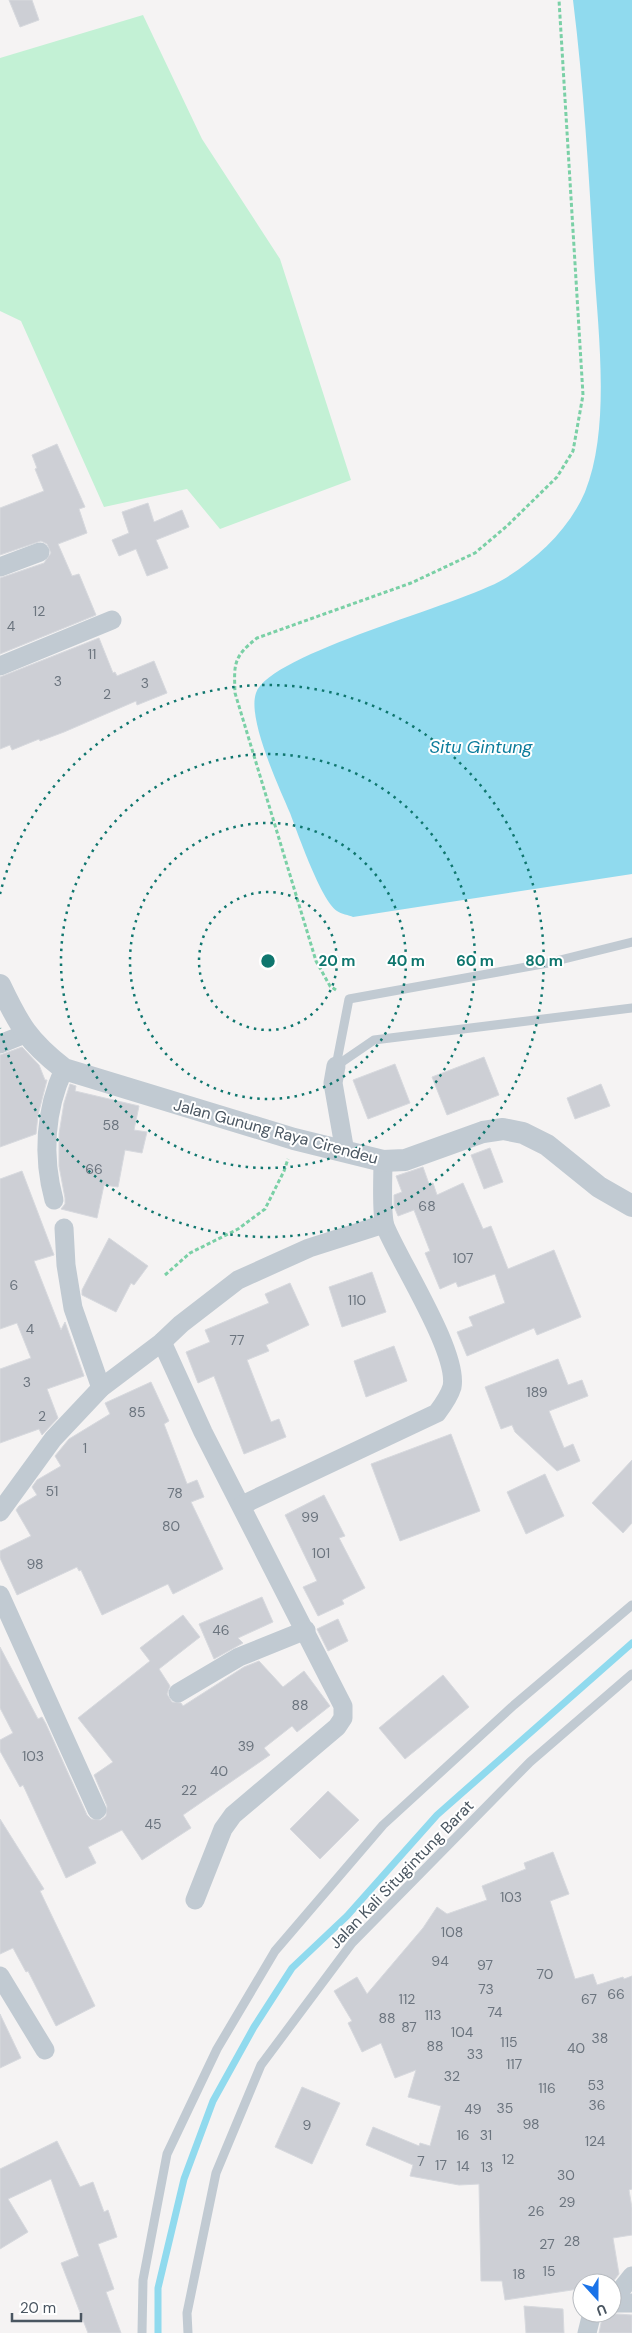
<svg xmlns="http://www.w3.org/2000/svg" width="632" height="2333" font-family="'DM Sans',sans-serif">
  <rect width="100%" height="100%" fill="#f5f3f3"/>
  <path fill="#c3f1d5" d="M143 15 202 139 280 259 351 480 220 529 187 489 104 507 21 321 0 311V58Z"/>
  <path fill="#90daee" d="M573 0H632V874L353 917C349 915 341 914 337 911 321 900 298 834 290 813 279 787 247 719 256 693 270 653 461 605 504 579 538 558 569 529 585 492 611 428 598 331 594 264 589 176 584 88 573 0Z"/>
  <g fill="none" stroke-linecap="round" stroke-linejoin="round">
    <path stroke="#90daee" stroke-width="7" d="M158 2333V2288L184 2179 213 2101 254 2027 292 1968 347 1916 437 1815 632 1643"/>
  </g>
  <g fill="#cdcfd5" stroke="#d7d9de">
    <path d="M9 0H32L39 20 20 27Z"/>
    <path d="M57 444 85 507 79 509 87 533 58 544 72 576 79 574 96 615 0 654V578L44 563 51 553 47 544 41 541 0 555V508L44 491 35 469 37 468 32 455Z"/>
    <path d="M148 503 154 522 182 510 189 527 156 540 168 568 147 576 136 549 119 556 112 540 129 533 122 512Z"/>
    <path d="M99 638 113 673 115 672 117 676 154 661 167 693 137 705 136 701 64 732 40 741 39 739 12 750 10 745 0 749V677Z"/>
    <path d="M22 1047 39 1065 45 1080H47L38 1115 36 1134 0 1147V1055Z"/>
    <path d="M484 1057 499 1095 447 1115 432 1077Z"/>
    <path d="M395 1064 410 1103 368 1119 353 1080Z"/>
    <path d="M70 1084 76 1086 75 1091 139 1106 134 1130 147 1132 142 1153 125 1150 118 1187 104 1185 97 1218 61 1209 65 1204V1198L59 1166V1134L64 1103Z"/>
    <path d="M601 1084 610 1106 575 1119 567 1098Z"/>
    <path d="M490 1148 503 1182 484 1189 471 1155Z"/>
    <path d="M423 1167 429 1184 433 1183 437 1195 463 1183 483 1229 491 1226 508 1269 554 1250 581 1317 537 1335 534 1328 467 1356 457 1332 473 1326 469 1317 505 1303 495 1274 458 1287 456 1282 440 1289 425 1253 430 1251 414 1210 398 1216 394 1206V1195L402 1192 396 1176Z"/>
    <path d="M22 1171 54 1255 34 1261 61 1330 65 1322 84 1376 47 1389 58 1418 42 1435 39 1429 0 1443V1369L31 1358 17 1323 0 1329V1179Z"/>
    <path d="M109 1238 148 1266 134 1285 131 1283 116 1312 82 1295V1290Z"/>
    <path d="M372 1272 386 1312 342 1327 329 1287Z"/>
    <path d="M290 1283 309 1325 266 1345 269 1351 247 1360 271 1422 279 1419 286 1437 244 1454 214 1376 198 1383 186 1352 210 1342 205 1330 269 1303 265 1294Z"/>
    <path d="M394 1346 407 1381 366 1397 354 1361Z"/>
    <path d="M558 1359 568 1385 582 1380 588 1396 549 1411 564 1448 573 1444 580 1461 557 1471 515 1432 512 1425 501 1429 485 1387Z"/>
    <path d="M151 1382 169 1421 164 1424 187 1484 197 1480 204 1497 191 1502 223 1569 173 1594 168 1584 102 1615 81 1570 79 1571 77 1567 17 1595 0 1558V1551L31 1536 16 1510 19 1506 37 1495 32 1487 37 1480 61 1466 55 1456 69 1439 110 1414 105 1403Z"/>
    <path d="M451 1434 480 1511 400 1541 371 1464Z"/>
    <path d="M632 1460V1523L623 1533 592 1503Z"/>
    <path d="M545 1474 564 1516 526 1534 507 1492Z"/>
    <path d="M324 1495 345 1536 339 1538 365 1588 342 1600 344 1604 318 1616 303 1587 317 1581 285 1515Z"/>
    <path d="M262 1597 273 1622 238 1638 243 1643 214 1659 199 1624Z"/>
    <path d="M183 1615 200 1637 159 1669 170 1686 167 1694 172 1702 181 1703 183 1706 244 1667 259 1661 283 1687 304 1671 330 1706 297 1732 292 1726 264 1748 270 1755 183 1815 191 1828 142 1860 122 1830 88 1847 96 1863 66 1878 23 1785 20 1787 0 1751V1740L13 1733 0 1708V1647L38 1719 42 1717 46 1724 87 1815 91 1819 101 1820 106 1816 107 1806 94 1775 113 1762 78 1718 150 1661 140 1648Z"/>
    <path d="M338 1619 348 1641 328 1651 317 1629Z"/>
    <path d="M443 1675 469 1707 405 1759 379 1728Z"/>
    <path d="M328 1791 359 1820 320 1859 290 1829Z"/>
    <path d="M0 1819 44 1889 40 1891 95 2006 56 2026 28 1971 26 1972 13 1948 0 1954Z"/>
    <path d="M553 1852 569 1894 550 1901 575 1979 593 1974 597 1985 623 1977 624 1979 632 1976V2189L629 2190 632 2208V2235L613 2238 619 2274 612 2283H582V2287L572 2290 505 2300 502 2281H481L479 2184 459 2185 410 2176 413 2165 366 2145 373 2127 419 2146 420 2143 430 2146 441 2106 408 2097 416 2070 395 2078 381 2043 362 2052 348 2023 352 2021 334 1991 357 1977 367 1994 423 1928 437 1907 447 1914 487 1900 482 1886 526 1869 524 1863Z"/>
    <path d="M0 2014 21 2058 0 2068Z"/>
    <path d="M302 2087 340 2103 312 2164 275 2147Z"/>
    <path d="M57 2141 80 2187 93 2182 104 2212 108 2210 117 2237 98 2244 114 2289 106 2292 121 2333H88L61 2263 79 2256 51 2179 8 2199 28 2232 0 2249V2169Z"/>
    <path d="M524 2306 563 2309 564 2333H526Z"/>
    <path d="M603 2313 632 2315V2333H599Z"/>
  </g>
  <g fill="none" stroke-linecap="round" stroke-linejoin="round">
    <g stroke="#7ad0a6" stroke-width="3" stroke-dasharray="4 2.5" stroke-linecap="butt">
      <path d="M336 990 330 986 316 961 235 693C234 664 233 657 257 638L411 583 475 553 507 526 557 477 573 451 583 395 559 0"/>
      <path d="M165 1275 190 1253 238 1229 265 1209 284 1171 288 1159"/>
    </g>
    <g stroke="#c1cad2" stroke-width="9">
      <path d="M336 1066 349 999 548 963 632 942"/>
      <path d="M336 1066 374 1040 632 1008"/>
      <path d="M142 2333 143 2280 167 2154 217 2049 275 1951 383 1825 514 1705 632 1605"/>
      <path d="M188 2333 187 2313 216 2173 261 2065 352 1943 530 1762 632 1674"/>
    </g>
    <g stroke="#c1cad2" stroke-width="19">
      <path d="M0 567 40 552"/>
      <path d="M0 666 112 620"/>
      <path d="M0 1044 25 1034"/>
      <path d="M336 1066 333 1083 345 1152"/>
      <path d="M54 1200C42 1156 45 1110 64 1069"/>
      <path d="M64 1228 66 1265 73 1308 101 1388"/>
      <path d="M162 1342 203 1432 343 1706V1718L337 1727 233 1815 223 1829 195 1900"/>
      <path d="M242 1505 437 1413C443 1405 449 1397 452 1387 459 1353 399 1261 385 1226 381 1213 383 1176 383 1161"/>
      <path d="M0 1512 53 1439 101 1388 162 1342 181 1324 238 1280 309 1248 384 1224"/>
      <path d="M0 1595 97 1810"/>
      <path d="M178 1693 239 1657 306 1630"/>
      <path d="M0 1976 45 2050"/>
      <path d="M612 2301 632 2276"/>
      <path d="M612 2303H632"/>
      <path d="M587 2333 592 2313"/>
    </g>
    <path stroke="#c1cad2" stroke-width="22" d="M0 985C19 1025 28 1041 64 1069L294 1139 383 1161 405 1160 483 1132 503 1129 523 1133 547 1145 599 1187 632 1206"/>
  </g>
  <g fill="none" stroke="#0f766e" stroke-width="2.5" stroke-dasharray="2.5 5">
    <circle cx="268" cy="961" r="69"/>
    <circle cx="268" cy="961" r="138"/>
    <circle cx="268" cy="961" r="207"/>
    <path d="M0 894A276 276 0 1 1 0 1028"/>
  </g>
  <g text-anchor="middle" stroke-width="4" stroke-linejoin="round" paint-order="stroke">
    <g font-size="14" fill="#6b747e">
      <text x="39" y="616">12</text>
      <text x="11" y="631">4</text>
      <text x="92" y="659">11</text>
      <text x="58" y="686">3</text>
      <text x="145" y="688">3</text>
      <text x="107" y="699">2</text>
      <text x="111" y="1130">58</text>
      <text x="94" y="1174">66</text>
      <text x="427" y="1211">68</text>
      <text x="463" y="1263">107</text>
      <text x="14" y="1290">6</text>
      <text x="357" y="1305">110</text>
      <text x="30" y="1334">4</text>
      <text x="237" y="1345">77</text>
      <text x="27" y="1387">3</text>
      <text x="537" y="1397">189</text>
      <text x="137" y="1417">85</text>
      <text x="42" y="1421">2</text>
      <text x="85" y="1453">1</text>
      <text x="52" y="1496">51</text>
      <text x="175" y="1498">78</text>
      <text x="310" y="1522">99</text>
      <text x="171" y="1531">80</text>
      <text x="321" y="1558">101</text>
      <text x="35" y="1569">98</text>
      <text x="221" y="1635">46</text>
      <text x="300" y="1710">88</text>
      <text x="246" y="1751">39</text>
      <text x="33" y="1761">103</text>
      <text x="219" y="1776">40</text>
      <text x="189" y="1795">22</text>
      <text x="153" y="1829">45</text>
      <text x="511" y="1902">103</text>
      <text x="452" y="1937">108</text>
      <text x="440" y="1966">94</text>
      <text x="485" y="1970">97</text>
      <text x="545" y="1979">70</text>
      <text x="486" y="1994">73</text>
      <text x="616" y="1999">66</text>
      <text x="407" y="2004">112</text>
      <text x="589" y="2004">67</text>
      <text x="495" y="2017">74</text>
      <text x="433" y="2020">113</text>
      <text x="387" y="2023">88</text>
      <text x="409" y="2032">87</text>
      <text x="462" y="2037">104</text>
      <text x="600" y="2043">38</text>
      <text x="509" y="2047">115</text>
      <text x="435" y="2051">88</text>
      <text x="576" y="2053">40</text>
      <text x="475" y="2059">33</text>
      <text x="514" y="2069">117</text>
      <text x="452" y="2081">32</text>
      <text x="596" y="2090">53</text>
      <text x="547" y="2093">116</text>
      <text x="597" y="2110">36</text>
      <text x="505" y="2113">35</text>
      <text x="473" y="2114">49</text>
      <text x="531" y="2129">98</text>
      <text x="307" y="2130">9</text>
      <text x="463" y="2140">16</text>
      <text x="486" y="2140">31</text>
      <text x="595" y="2146">124</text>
      <text x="508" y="2164">12</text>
      <text x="421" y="2166">7</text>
      <text x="441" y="2170">17</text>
      <text x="463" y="2171">14</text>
      <text x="487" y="2172">13</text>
      <text x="566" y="2180">30</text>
      <text x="567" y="2207">29</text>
      <text x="536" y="2216">26</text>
      <text x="572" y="2246">28</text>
      <text x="547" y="2249">27</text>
      <text x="549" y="2276">15</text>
      <text x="519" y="2279">18</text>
    </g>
    <g font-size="16" fill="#4a5661" stroke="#fff">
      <text transform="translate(276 1131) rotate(15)" y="6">Jalan Gunung Raya Cirendeu</text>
      <text transform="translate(401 1874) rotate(-46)" y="6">Jalan Kali Situgintung Barat</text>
    </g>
    <g font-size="18" font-style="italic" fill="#0c7c9b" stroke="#fff">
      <text x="481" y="753">Situ Gintung</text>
    </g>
  </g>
  <circle cx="268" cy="961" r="8" fill="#0f766e" stroke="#fff" stroke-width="2.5"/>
  <g font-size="15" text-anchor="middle" font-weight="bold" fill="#0f766e" stroke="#fff" stroke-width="4" stroke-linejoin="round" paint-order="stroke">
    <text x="337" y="966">20 m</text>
    <text x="406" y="966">40 m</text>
    <text x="475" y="966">60 m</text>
    <text x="544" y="966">80 m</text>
  </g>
  <g transform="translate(597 2298) rotate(159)"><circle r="24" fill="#ffffff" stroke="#b7bbc0"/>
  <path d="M0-4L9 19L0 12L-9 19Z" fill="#1a73e8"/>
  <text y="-8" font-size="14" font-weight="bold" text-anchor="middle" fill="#4a5661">U</text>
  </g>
  <path d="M12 2313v8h69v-8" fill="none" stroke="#4a5661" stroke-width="2.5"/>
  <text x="20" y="2313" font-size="15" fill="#4a5661" stroke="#ffffff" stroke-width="4" paint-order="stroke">20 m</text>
</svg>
